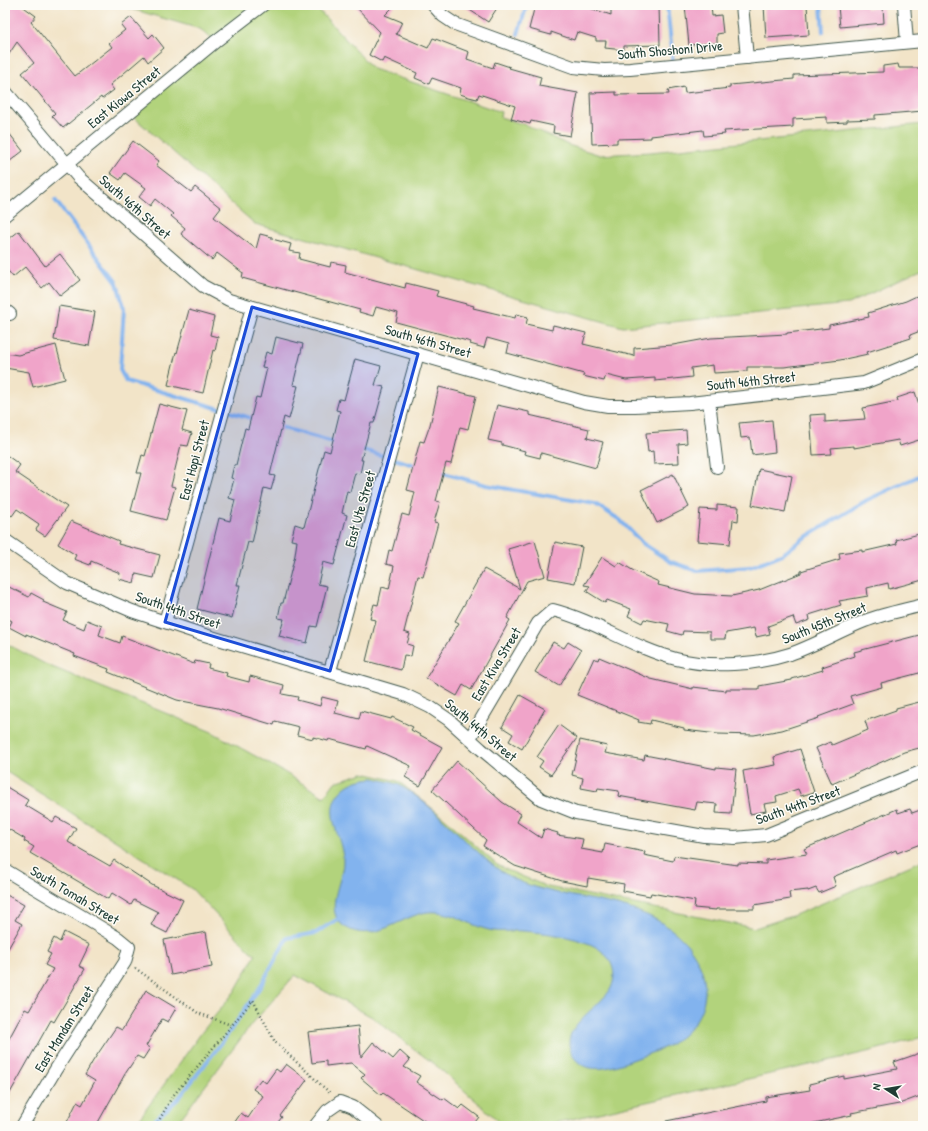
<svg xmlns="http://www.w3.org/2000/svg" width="928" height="1131" font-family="'Patrick Hand',sans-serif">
  <rect width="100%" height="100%" fill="#fdfcf7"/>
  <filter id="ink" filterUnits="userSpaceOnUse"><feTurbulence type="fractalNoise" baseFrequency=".025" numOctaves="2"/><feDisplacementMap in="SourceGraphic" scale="8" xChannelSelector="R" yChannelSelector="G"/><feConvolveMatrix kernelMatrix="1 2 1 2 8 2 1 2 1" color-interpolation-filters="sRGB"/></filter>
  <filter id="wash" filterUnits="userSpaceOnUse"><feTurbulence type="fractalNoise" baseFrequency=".012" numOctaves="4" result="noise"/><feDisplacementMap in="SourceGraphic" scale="16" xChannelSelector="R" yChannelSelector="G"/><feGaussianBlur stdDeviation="0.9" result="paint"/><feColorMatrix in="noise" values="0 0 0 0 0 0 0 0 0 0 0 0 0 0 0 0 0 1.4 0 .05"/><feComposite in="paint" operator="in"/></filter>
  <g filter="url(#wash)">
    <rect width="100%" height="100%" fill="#f2e4c8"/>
    <g fill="#b2d37b" stroke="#688858">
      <path d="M118 5H314L373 69 501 112 500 117 526 125 568 145 600 155 651 152 923 124V269L848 304 623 327 255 224 129 113 216 41 200 29Z"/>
      <path d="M5 643 47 665 212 732 284 772 324 797 335 782 363 773 398 781 447 820 496 864 507 870 548 887 755 928 795 915 923 860V1037L867 1052 541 1126H504L438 1067 372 1017 295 975 251 1025 175 1126H134L202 1032 235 991 256 954 250 951 192 889 5 771Z"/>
    </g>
    <path fill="#82b3ee" stroke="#507891" d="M374 778C383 781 394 782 401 786 426 801 447 823 468 843 483 856 496 870 514 879 570 905 641 893 686 943 715 977 711 1018 673 1043 662 1050 647 1054 635 1059 621 1064 600 1073 584 1066 580 1064 574 1059 572 1054 557 1027 602 1007 611 988 619 970 609 953 592 945 572 936 546 933 523 931 511 930 501 933 489 930 468 925 451 910 428 912 402 915 374 945 345 927 322 912 343 882 343 862 344 838 320 811 342 790 351 781 362 779 374 778Z"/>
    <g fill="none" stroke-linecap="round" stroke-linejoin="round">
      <g stroke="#82b3ee" stroke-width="4">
        <path d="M667 5 673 63"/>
        <path d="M821 5 823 32"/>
        <path d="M518 34 527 5"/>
        <path d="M55 200 117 283 124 308 120 370 126 381 254 419"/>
        <path d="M276 426 337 443"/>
        <path d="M359 449 418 466"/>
        <path d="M440 472 486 485 595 504 620 520 642 543 671 562 697 571 750 567 783 554 801 540 867 500 923 474"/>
        <path d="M150 1126 155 1120 179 1098 226 1037 260 987 287 938 316 933 338 919"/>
      </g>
    </g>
    <g id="blocks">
      <g fill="#f0a4c9">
        <path d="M5 5H21L36 16 31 22 75 76 112 47 109 43 125 30 121 25 131 17 149 38 153 34 164 48 148 62 144 56 110 85 114 90 102 99 101 97 63 128 52 116 55 113 22 73 34 63 17 42 5 60Z"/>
        <path d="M354 5H395L385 15 402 22 396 34 428 48 433 38 469 52 467 59 493 68 495 62 510 67 509 68 541 77 539 86 578 93 570 136 553 133 554 126 531 121 530 124 511 119 515 106 479 94 477 99 469 97 460 94 461 88 432 78 429 84 415 78 417 73 384 58 382 62 369 55 380 32Z"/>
        <path d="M462 5H499L488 22Z"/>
        <path d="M535 5H580L611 15V6L639 9V5H659L660 45 624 46V50L605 48 606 41H596V38L577 32 574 40 551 32V35L529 29Z"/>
        <path d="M685 5H711L712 16 721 15 723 33 717 34V43L689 45Z"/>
        <path d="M764 5H807L809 35 766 38Z"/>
        <path d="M852 5H866V9L883 7 884 23 840 27 838 6Z"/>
        <path d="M898 64 899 68H923V111L875 115V119L847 120V122L827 123V117L793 119V127L724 131 725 134 704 136 703 130 651 136V138L617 139V143L592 144 590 93 616 92V95L669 94 668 90 684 87 685 93 730 88V85L794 79V75L883 72V66Z"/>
        <path d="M5 128 23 151 5 165Z"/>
        <path d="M133 141 159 161 156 165 191 192 195 187 221 208 214 217 256 249 260 234 272 237V239L291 244 289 251 300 253 299 259 330 267 331 262 346 265 345 272 405 288 406 283 438 291 436 296 474 306 473 308 515 318 516 314 528 317 526 324 552 330 553 325 586 333 583 344 634 356V348L673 345 711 338 787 334V333L829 328V325L869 317 868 313 906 301 923 293V330L910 335 911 338 867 352 868 354 840 360 784 367H747V371L714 373 713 365 691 368 692 377 655 381V378L626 380 606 375 604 381 583 376 584 374 507 353 509 344 487 338 484 348 470 344 471 342 396 322 398 313 376 307 373 316 359 312 360 310 242 278 243 273 217 253 212 260 181 234 185 228 171 216 173 214 155 199 150 206 139 197 146 188 125 173 120 180 110 173Z"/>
        <path d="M19 231 45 266 60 254 80 280 60 296 49 282 42 288 25 267 13 277 5 267V242Z"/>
        <path d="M59 306 95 312 89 346 54 340Z"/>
        <path d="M189 310 214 317 210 335 218 337 215 351 213 350 203 393 168 385 176 352 177 353Z"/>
        <path d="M276 337 303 344 293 385 298 386 289 419 284 417 270 475 275 476 271 490 264 488 252 543 248 542 237 585H240L232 618 197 609 219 518 230 521 235 500 229 498 234 479 231 478 234 465H236L245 428 248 429 256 397 260 398 267 368 262 367 266 352 272 354Z"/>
        <path d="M56 345 65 379 33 387 29 372 5 368V353L18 355Z"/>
        <path d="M355 359 381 366 375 385 384 387 374 423H371L361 460H363L360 474 355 473 350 492 347 491 342 513 347 515 334 565 323 562 318 584 327 586 317 627 311 626 307 643 279 636 284 619 278 618 281 603H283L295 555 297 541 291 540 295 524 304 527 324 450 330 452 340 411 336 410 339 399 344 400Z"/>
        <path d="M439 387 476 396 468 429 460 427 451 464 446 463 436 501 440 502 434 522 438 523 423 577 418 576 404 632 410 634 407 644 413 646 411 656 404 655 401 670 366 661 376 620 370 619 374 604 378 605 382 587 389 589 394 566 386 564 389 550 392 551 402 514 409 516 415 492 407 490 420 441 424 442 430 425Z"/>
        <path d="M915 392 923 417V432L920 433 922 439 900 446 898 440 854 448V446L831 448 832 454 813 455 810 415 825 414V422L865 419 863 408 898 401 897 398Z"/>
        <path d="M159 404 187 411 182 430 192 433 188 446 181 445 171 486 175 487 166 520 131 511 141 473H137L142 455 145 456Z"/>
        <path d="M497 405 529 412V415L589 429 587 438 603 442 596 468 541 453 540 458 524 454 525 451 502 445V443L488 440Z"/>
        <path d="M772 420 775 452 752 455 750 437 741 438 739 423Z"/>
        <path d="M686 430 687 443 678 444 679 463 654 464 653 451 648 452 646 433Z"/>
        <path d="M5 454 20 465 15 472 67 507 45 536 36 530 39 524 17 509 12 516 5 511Z"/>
        <path d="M759 469 792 476 785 512 752 505Z"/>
        <path d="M673 474 689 507 657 523 641 490Z"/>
        <path d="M717 505 739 507 738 521 733 520 730 544 697 541 700 509 717 510Z"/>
        <path d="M71 521 119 541 118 544 160 555 154 578 136 574 134 583 119 579 120 573 91 561 90 565 74 559 76 555 58 544Z"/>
        <path d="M923 533V580L889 589 888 583 867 588 868 596 839 601 841 605 809 615 810 620 796 625 793 617 768 626 770 634 756 637 754 628 726 633 725 639H710V632L683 631 682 635 667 631 669 624 644 619 642 623 628 616 631 609 607 600 605 603 586 591 590 586 584 585 602 557 616 566 619 562 634 571 659 582 658 585 695 594 732 596 759 590 801 573V571L840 559 839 553 862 550V552L897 544 896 540Z"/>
        <path d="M535 541 545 576 527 581 507 618 510 620 471 690 463 685 457 696 426 678 459 623 455 621 484 569 520 589 508 549Z"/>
        <path d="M555 542 582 547 575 583 548 578Z"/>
        <path d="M5 585 29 597 31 593 44 600 43 602 67 612 63 620 84 629 87 620 102 626 99 635 120 643 122 636 194 664 195 661 209 664 208 668 227 673 226 676 249 682 250 676 284 685 282 694 298 697 297 700 320 706 322 697 338 701 335 713 359 719 361 711 391 719 392 717 413 727 411 730 442 747 420 786 405 777 411 766 367 746 366 749 329 739 328 741 313 737V739L297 735 299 727 275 721 274 725 218 708 177 700 108 672 109 669 74 656 75 654 26 634V636L9 627 12 621 5 617Z"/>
        <path d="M923 634V672L881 683 882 687 850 696 853 704 818 717 819 718 782 730 754 735 718 734 684 730V728L651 720 650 724 638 722 639 720 577 695 594 658 598 660 599 657 651 679 693 689V687L726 691V689H759V686L792 680V679L823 670 822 667 855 656 854 652Z"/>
        <path d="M553 642 564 648 568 642 581 650 559 686 535 672Z"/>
        <path d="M520 695 545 709 522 749 509 741 513 734 502 727Z"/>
        <path d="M923 701V747L904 752 832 784 816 748 830 742 832 745 868 730 865 721 896 710V708Z"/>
        <path d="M559 725 577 738 551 775 539 767 543 761 537 757Z"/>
        <path d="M580 740 607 746 605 753 644 760 645 755 716 769V767L736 769 731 814 716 813 717 804 697 802 695 810 618 796 619 791 598 788 597 791 581 788 583 778 572 775Z"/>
        <path d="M800 749 814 792 801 796 798 789 776 796 777 802 764 804 766 811 750 814 743 771 776 765 774 757Z"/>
        <path d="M457 761 502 802 521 814 517 822 541 838 544 829 558 833 557 835 583 839 581 849 603 853 605 844 645 852 644 855 673 861 674 856 738 865V863L766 864V860L807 854 804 849 883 815 897 809 898 813 910 809 912 813 923 809V843L897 853 896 850 833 877 836 886 819 893 816 888 808 891V890L789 892 790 899 754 905V909H716V910L694 908 695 901 651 893 650 896 623 891 624 884 588 878 587 886 562 881 515 866 483 846 486 840 432 790Z"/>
        <path d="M5 786 28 800 25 805 53 822 56 817 76 828 68 842 110 866 114 860 152 885 183 900 167 933 151 925 158 912 134 900 131 905 112 893 108 899 30 853 34 847 24 841 25 839 5 827Z"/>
        <path d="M5 894 24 905 15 920 22 924 5 954Z"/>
        <path d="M64 932 89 945 79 966 85 969 54 1022 51 1020 5 1102V1046L25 1009 29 1011 53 969 45 965 51 954 47 952 54 938 60 942Z"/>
        <path d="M206 932 212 967 171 975 164 940Z"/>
        <path d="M146 990 176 1008 168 1022 162 1019 146 1046 150 1048 143 1059 137 1056 125 1074 96 1126H65L77 1102 82 1105 95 1081 85 1075 93 1061 116 1027 122 1030Z"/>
        <path d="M358 1026 361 1057 373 1042 393 1059 400 1051 410 1060 404 1067 420 1076 416 1082 443 1100 444 1098 459 1109 463 1105 479 1117 472 1126H432L383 1093 381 1095 361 1078 365 1074 351 1063 326 1066V1061L312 1063 308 1032Z"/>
        <path d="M923 1052V1095L899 1104 851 1113 852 1115 800 1126H667L666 1121 766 1101V1097L810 1090 809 1084 844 1076V1079L897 1069 894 1062Z"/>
        <path d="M286 1064 307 1080 280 1116 282 1117 275 1126H232L241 1113 248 1118 263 1096 253 1089 261 1079 266 1083 276 1069 280 1072Z"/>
      </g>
    </g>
  </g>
  <g filter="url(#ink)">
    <use href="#blocks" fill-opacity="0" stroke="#3f564a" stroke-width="1"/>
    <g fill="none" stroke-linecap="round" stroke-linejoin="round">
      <g stroke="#3f564a" stroke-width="14">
        <g id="street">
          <path d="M433 5 443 16 455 24 573 67 604 70 630 69 923 41"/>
          <path d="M742 5 747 58"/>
          <path d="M904 5 907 42"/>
          <path d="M5 91 78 177 203 286 229 300 584 402 608 406H635L690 403 814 389 864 383 923 359"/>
          <path d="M5 215 216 41 263 5"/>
          <path d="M5 310 10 314"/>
          <path d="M709 401 717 467"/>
          <path d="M5 540 67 583 132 611 198 633 403 694 430 707 449 720 481 749 541 799 576 813 704 836 735 838 766 835 923 771"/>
          <path d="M165 622 252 307"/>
          <path d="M330 671 418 354"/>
          <path d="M470 738 538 623 553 610C596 621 633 648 676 659 711 668 756 665 790 654 816 645 839 631 865 621 883 614 904 610 923 605"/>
          <path d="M5 870 118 938 129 947 125 962 56 1069 22 1126"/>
          <path d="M315 1126 327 1111 340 1102 353 1107 377 1126"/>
        </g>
      </g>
      <g stroke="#3f564a" stroke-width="2.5" stroke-dasharray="1 3" stroke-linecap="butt">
        <path d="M135 968 198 1013 231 1025"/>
        <path d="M156 1126 172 1097 253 1000 275 1042 331 1094"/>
      </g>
      <use href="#street" stroke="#fff" stroke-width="12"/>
    </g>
  </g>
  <path fill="#1d4ed8" fill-opacity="0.2" stroke="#1d4ed8" stroke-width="3" stroke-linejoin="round" d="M252 307 418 354 330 671 165 622Z"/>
  <g text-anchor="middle" stroke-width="3" stroke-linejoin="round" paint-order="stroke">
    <g font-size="14" fill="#1f3d34" stroke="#fdfcf7">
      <text transform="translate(670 50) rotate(-5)" y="5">South Shoshoni Drive</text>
      <text transform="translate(124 97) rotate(-39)" y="5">East Kiowa Street</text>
      <text transform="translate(135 207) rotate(41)" y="5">South 46th Street</text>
      <text transform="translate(428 341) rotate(16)" y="5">South 46th Street</text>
      <text transform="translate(751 381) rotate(-6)" y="5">South 46th Street</text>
      <text transform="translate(194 460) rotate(-75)" y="5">East Hopi Street</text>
      <text transform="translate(360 509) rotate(-74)" y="5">East Ute Street</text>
      <text transform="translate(178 610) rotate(19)" y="5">South 44th Street</text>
      <text transform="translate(824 623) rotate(-22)" y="5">South 45th Street</text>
      <text transform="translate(496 664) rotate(-59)" y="5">East Kiva Street</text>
      <text transform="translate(481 730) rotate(40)" y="5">South 44th Street</text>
      <text transform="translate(798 805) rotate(-20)" y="5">South 44th Street</text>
      <text transform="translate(75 895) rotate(31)" y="5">South Tomah Street</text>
      <text transform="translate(64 1029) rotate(-58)" y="5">East Mandan Street</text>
    </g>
  </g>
  <rect width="928" height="1131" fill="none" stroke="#fdfcf7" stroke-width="20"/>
  <g transform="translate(886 1089) rotate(282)" stroke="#fdfcf7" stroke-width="3" paint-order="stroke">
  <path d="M0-3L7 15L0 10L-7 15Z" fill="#1f3d34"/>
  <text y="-6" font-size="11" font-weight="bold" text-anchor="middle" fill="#1f3d34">N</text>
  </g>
</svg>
